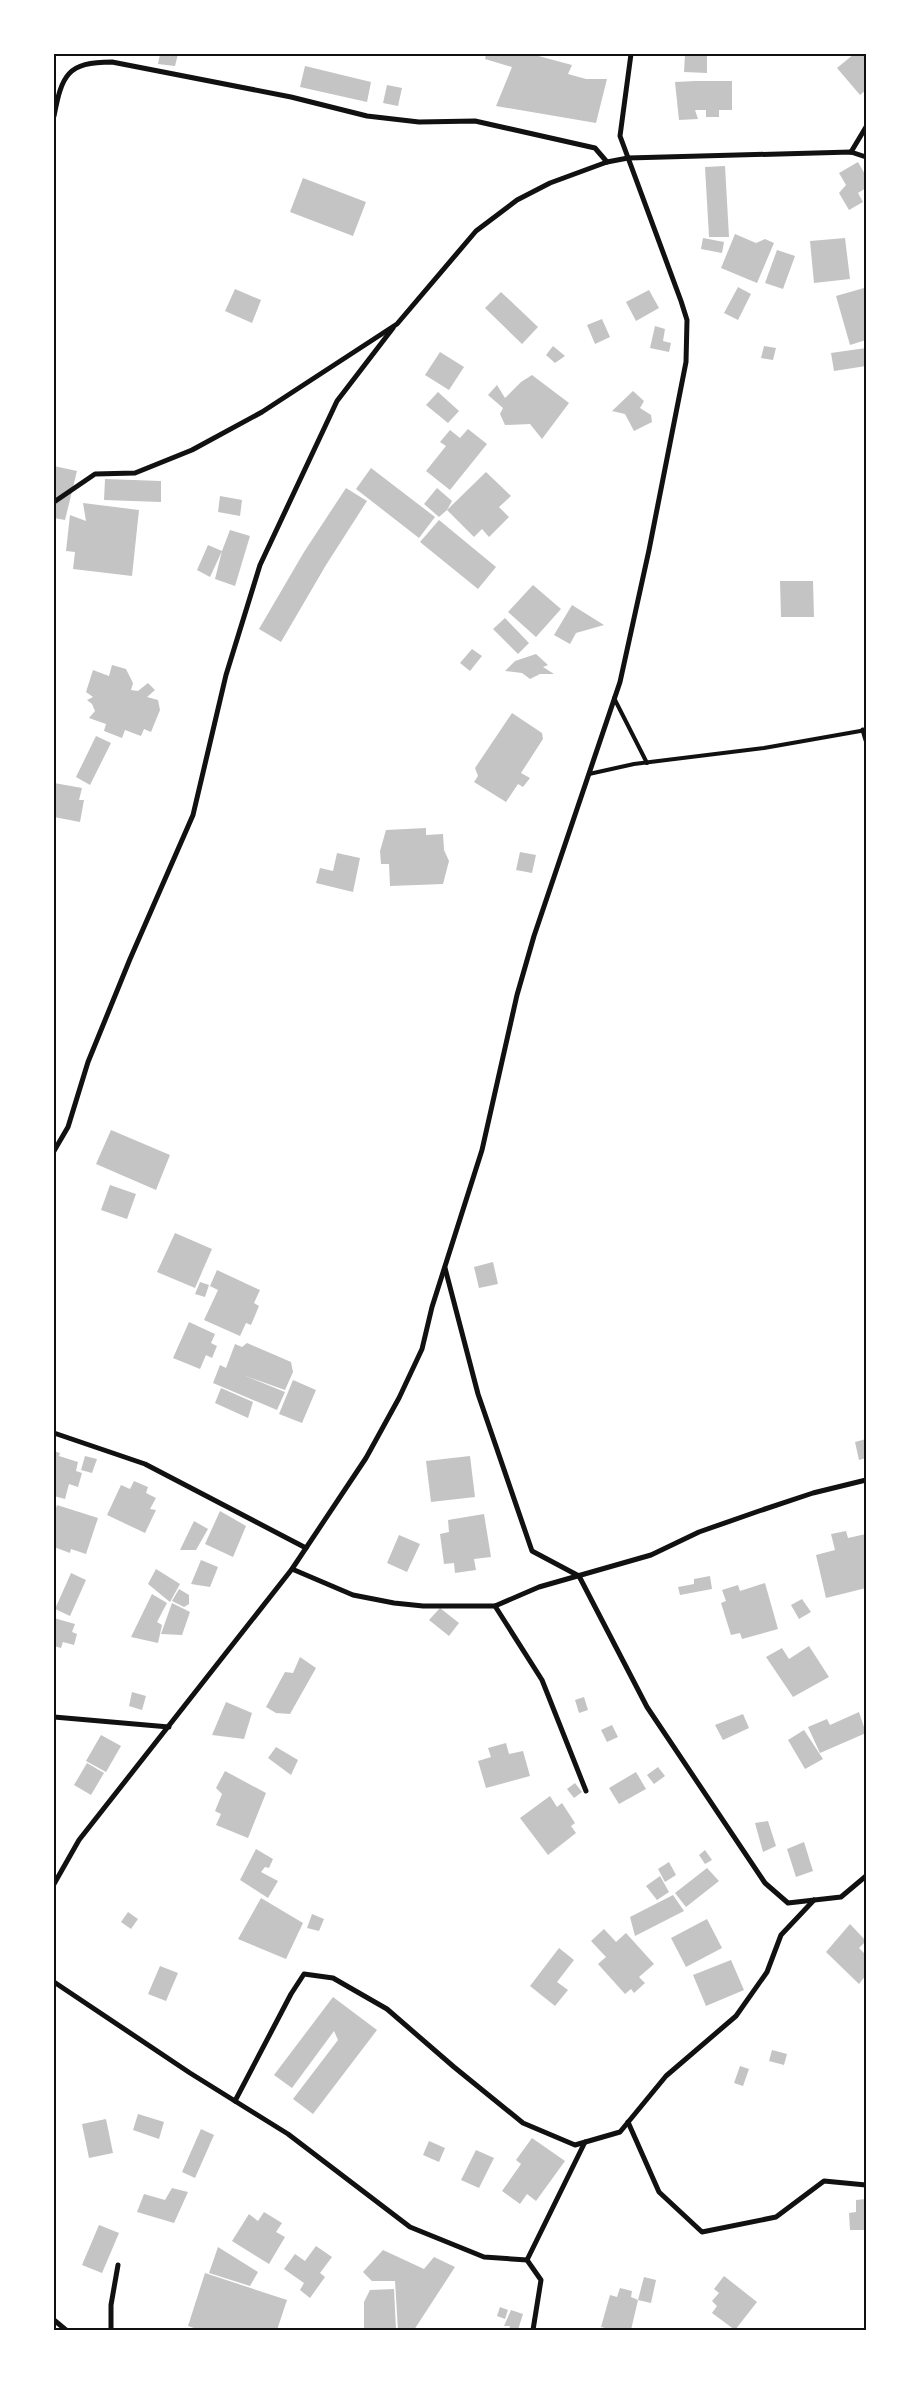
<svg xmlns="http://www.w3.org/2000/svg" width="920" height="2384" font-family="'PT Sans Narrow',sans-serif">
  <rect width="100%" height="100%" fill="#fff"/>
  <g fill="#c4c4c4">
    <path d="M160 54H178L175 66 158 64Z"/>
    <path d="M486 54H531L572 65 568 74 586 79H607L596 123 496 106 512 67 485 59Z"/>
    <path d="M685 54H707V73L684 72Z"/>
    <path d="M854 54H866V90L860 95 837 68Z"/>
    <path d="M305 66 371 82 367 102 300 87Z"/>
    <path d="M695 81H732V110H719V117H706V110H695L698 119 679 120 675 82Z"/>
    <path d="M387 85 402 88 398 106 383 103Z"/>
    <path d="M858 162 866 176V188L858 193 863 202 849 210 839 193 846 185 839 173Z"/>
    <path d="M725 166 729 237H709L705 167Z"/>
    <path d="M303 178 366 202 353 236 290 212Z"/>
    <path d="M735 234 756 243 765 239 774 243 757 283 721 268Z"/>
    <path d="M703 238 724 242 722 253 701 249Z"/>
    <path d="M845 238 850 279 814 283 810 241Z"/>
    <path d="M777 250 795 256 783 289 765 283Z"/>
    <path d="M738 287 751 294 738 320 724 313Z"/>
    <path d="M864 288 866 295V340L850 345 836 296Z"/>
    <path d="M235 289 261 300 252 323 225 311Z"/>
    <path d="M649 290 659 308 636 321 626 302Z"/>
    <path d="M501 292 538 327 522 344 485 308Z"/>
    <path d="M602 319 610 337 595 344 587 325Z"/>
    <path d="M655 326 665 329 663 341 671 343 669 352 650 348Z"/>
    <path d="M553 346 565 356 555 363 546 355Z"/>
    <path d="M764 346 776 348 773 360 761 358Z"/>
    <path d="M866 348V366L834 371 831 353Z"/>
    <path d="M440 352 464 367 449 390 425 375Z"/>
    <path d="M532 375 569 403 542 439 530 424 505 425 500 414 503 408 488 395 497 385 505 398 521 382Z"/>
    <path d="M633 391 644 401 640 408 651 415 652 422 634 431 625 414 612 411Z"/>
    <path d="M438 392 459 411 448 423 426 405Z"/>
    <path d="M468 429 487 444 450 490 426 471 446 446 440 442 450 430 460 438Z"/>
    <path d="M54 466 77 471 65 520 54 518Z"/>
    <path d="M371 468 435 517 419 538 356 489Z"/>
    <path d="M486 472 511 496 499 507 509 517 489 537 482 529 474 537 447 510Z"/>
    <path d="M105 479 161 481V502L104 500Z"/>
    <path d="M346 488 367 501 326 565 281 642 259 629 304 552Z"/>
    <path d="M437 488 452 501 447 510 439 517 424 504Z"/>
    <path d="M220 496 242 500 240 516 218 512Z"/>
    <path d="M83 503 139 510 132 576 73 569 75 552 66 551 70 515 86 521Z"/>
    <path d="M439 520 496 567 478 589 420 542Z"/>
    <path d="M230 530 250 536 235 586 215 579 222 551 210 577 197 570 208 545 222 551Z"/>
    <path d="M780 581H813L814 617H781Z"/>
    <path d="M533 585 561 609 536 637 508 612Z"/>
    <path d="M572 605 604 625 576 633 570 644 554 635Z"/>
    <path d="M505 618 529 643 518 654 493 629Z"/>
    <path d="M472 649 482 656 470 671 460 663Z"/>
    <path d="M536 654 548 665 543 667 554 674H540L530 679 522 673 505 671 515 661Z"/>
    <path d="M112 665 126 669 133 683 131 690 138 691 148 683 155 690 147 697 158 700 160 710 151 732 144 729 141 736 125 730 122 738 104 731 106 724 89 718 95 711 92 704 87 700 93 697 86 692 93 670 109 676Z"/>
    <path d="M512 713 542 733 543 739 521 773 530 778 523 787 518 784 506 802 474 782 478 776 475 768Z"/>
    <path d="M96 736 111 743 90 785 76 777Z"/>
    <path d="M54 783 82 788 79 800H84L80 822 54 817Z"/>
    <path d="M426 828V835L443 834 444 850 449 861 443 884 390 886 389 864H381L380 851 386 830Z"/>
    <path d="M520 852 536 855 532 873 516 870Z"/>
    <path d="M337 853 360 858 353 892 316 883 320 868 333 871Z"/>
    <path d="M111 1130 170 1155 156 1190 96 1164Z"/>
    <path d="M110 1185 136 1194 127 1219 101 1210Z"/>
    <path d="M175 1233 212 1249 195 1288 157 1272Z"/>
    <path d="M493 1262 498 1284 479 1288 474 1267Z"/>
    <path d="M217 1270 260 1290 254 1303 259 1306 251 1325 246 1323 240 1336 204 1320 218 1290 210 1286Z"/>
    <path d="M200 1282 209 1285 205 1297 195 1294Z"/>
    <path d="M189 1322 215 1334 211 1343 217 1346 212 1358 206 1355 200 1369 173 1358Z"/>
    <path d="M247 1343 291 1362 293 1372 285 1390 243 1375 285 1392 277 1410 213 1383 220 1365 226 1368 235 1344 242 1347Z"/>
    <path d="M293 1380 316 1390 302 1423 279 1414Z"/>
    <path d="M221 1388 253 1402 248 1418 215 1403Z"/>
    <path d="M866 1439V1458L859 1460 855 1442Z"/>
    <path d="M54 1451 60 1453 59 1456 78 1462 76 1471 82 1473 78 1487 69 1484 65 1499 54 1496Z"/>
    <path d="M85 1456 97 1459 92 1473 81 1470Z"/>
    <path d="M470 1456 475 1497 431 1502 426 1461Z"/>
    <path d="M134 1481 148 1487 146 1493 156 1498 150 1509 156 1510 145 1533 107 1515 121 1485 130 1489Z"/>
    <path d="M57 1505 98 1518 86 1554 71 1549 70 1553 54 1547V1514Z"/>
    <path d="M220 1511 246 1526 233 1557 205 1544Z"/>
    <path d="M484 1514 491 1557 474 1559 476 1570 455 1573 454 1563 444 1564 440 1534 449 1532 448 1520Z"/>
    <path d="M194 1521 208 1529 196 1550H180Z"/>
    <path d="M846 1531 848 1538 866 1534V1588L826 1598 816 1555 835 1550 831 1534Z"/>
    <path d="M399 1535 420 1544 407 1572 387 1563Z"/>
    <path d="M201 1560 218 1567 210 1587 191 1584Z"/>
    <path d="M156 1569 180 1584 170 1602 148 1584Z"/>
    <path d="M71 1573 86 1580 70 1616 55 1609Z"/>
    <path d="M710 1576 712 1589 680 1595 678 1587 694 1584V1579Z"/>
    <path d="M765 1583 778 1629 742 1639 740 1633 731 1635 721 1603 726 1601 722 1590 738 1585 740 1591Z"/>
    <path d="M179 1589 189 1595V1604L184 1607 172 1601Z"/>
    <path d="M152 1594 167 1603 157 1622 162 1625 158 1643 131 1637Z"/>
    <path d="M802 1599 811 1612 799 1619 791 1605Z"/>
    <path d="M172 1603 190 1612 182 1635 161 1634Z"/>
    <path d="M440 1608 459 1623 449 1636 429 1620Z"/>
    <path d="M54 1618 75 1624 72 1632 77 1634 74 1645 63 1642 61 1648 54 1646Z"/>
    <path d="M809 1646 829 1677 793 1697 766 1657 782 1648 789 1659Z"/>
    <path d="M300 1657 316 1668 290 1714 276 1713 266 1707 285 1672 293 1673Z"/>
    <path d="M132 1692 146 1696 142 1710 129 1706Z"/>
    <path d="M584 1697 588 1710 579 1713 575 1700Z"/>
    <path d="M226 1702 252 1713 244 1739 212 1735Z"/>
    <path d="M859 1712 866 1733 820 1753 808 1727 827 1719 830 1725Z"/>
    <path d="M743 1714 749 1728 723 1740 715 1725Z"/>
    <path d="M612 1725 618 1737 607 1742 601 1730Z"/>
    <path d="M804 1730 823 1759 805 1769 788 1740Z"/>
    <path d="M101 1735 121 1746 106 1772 86 1761Z"/>
    <path d="M506 1743 509 1754 523 1751 530 1776 486 1788 478 1761 491 1757 488 1748Z"/>
    <path d="M276 1747 298 1760 291 1775 268 1758Z"/>
    <path d="M87 1763 104 1773 91 1795 74 1785Z"/>
    <path d="M658 1767 665 1776 654 1784 647 1775Z"/>
    <path d="M225 1771 266 1793 248 1838 216 1825 221 1814 215 1811 222 1794 216 1788Z"/>
    <path d="M636 1772 646 1789 619 1804 609 1788Z"/>
    <path d="M575 1783 582 1792 574 1798 567 1789Z"/>
    <path d="M550 1796 557 1807 562 1803 575 1823 571 1826 576 1833 548 1855 520 1818Z"/>
    <path d="M768 1821 776 1846 763 1852 755 1823Z"/>
    <path d="M804 1842 813 1871 796 1877 787 1849Z"/>
    <path d="M256 1849 273 1859 269 1868 265 1867 261 1872 278 1881 268 1898 240 1880Z"/>
    <path d="M705 1850 712 1860 705 1864 699 1855Z"/>
    <path d="M669 1862 676 1875 665 1882 658 1869Z"/>
    <path d="M707 1868 719 1881 686 1907 675 1893Z"/>
    <path d="M660 1876 669 1892 657 1900 646 1886Z"/>
    <path d="M673 1895 684 1911 635 1936 630 1917Z"/>
    <path d="M261 1898 303 1923 286 1959 238 1939Z"/>
    <path d="M128 1912 138 1919 131 1929 121 1922Z"/>
    <path d="M312 1914 324 1919 319 1931 307 1928Z"/>
    <path d="M707 1919 722 1948 686 1967 671 1938Z"/>
    <path d="M850 1924 866 1941 859 1948 866 1955V1975L859 1984 826 1952Z"/>
    <path d="M604 1929 616 1942 626 1933 654 1964 639 1977 645 1983 634 1993 631 1989 625 1994 598 1964 606 1957 591 1941Z"/>
    <path d="M559 1948 574 1960 557 1982 568 1990 555 2006 530 1986Z"/>
    <path d="M731 1960 744 1990 706 2006 693 1975Z"/>
    <path d="M160 1966 178 1973 166 2001 148 1994Z"/>
    <path d="M333 1997 377 2030 313 2114 293 2099 338 2040 334 2031 292 2088 274 2075Z"/>
    <path d="M772 2050 787 2054 784 2065 769 2061Z"/>
    <path d="M740 2066 749 2069 743 2086 734 2083Z"/>
    <path d="M138 2114 164 2122 159 2139 133 2130Z"/>
    <path d="M106 2119 113 2153 89 2158 82 2124Z"/>
    <path d="M201 2129 214 2135 195 2178 182 2172Z"/>
    <path d="M532 2138 565 2161 536 2201 527 2194 520 2204 502 2191 521 2164 516 2160Z"/>
    <path d="M429 2141 445 2148 439 2162 423 2155Z"/>
    <path d="M476 2150 494 2158 479 2188 461 2180Z"/>
    <path d="M172 2188 188 2192 174 2223 137 2212 144 2194 165 2200Z"/>
    <path d="M866 2199V2230H850L849 2213 856 2212V2200Z"/>
    <path d="M264 2212 282 2223 276 2232 285 2237 269 2264 232 2241 249 2214 258 2221Z"/>
    <path d="M99 2225 119 2233 102 2273 82 2265Z"/>
    <path d="M316 2246 332 2257 320 2273 325 2277 310 2298 300 2290 304 2283 284 2269 295 2254 305 2261Z"/>
    <path d="M218 2247 258 2272 250 2286 209 2273Z"/>
    <path d="M383 2250 424 2269 434 2257 455 2267 414 2330H398L395 2281H372L363 2272Z"/>
    <path d="M205 2273 287 2300 277 2330H200L188 2326Z"/>
    <path d="M724 2276 757 2302 735 2330 712 2313 717 2306 712 2301 719 2293 714 2289Z"/>
    <path d="M644 2277 656 2280 651 2303 638 2300Z"/>
    <path d="M620 2288 632 2291 631 2297 638 2300 631 2330H613L601 2327 610 2295 617 2297Z"/>
    <path d="M394 2289 396 2330H364V2302L370 2290Z"/>
    <path d="M500 2307 508 2310 505 2319 497 2316Z"/>
    <path d="M511 2310 523 2314 518 2330H509L510 2326H504Z"/>
  </g>
  <g fill="none" stroke-linecap="round" stroke-linejoin="round">
    <g stroke="#111" stroke-width="4">
      <path d="M614 698 647 763"/>
      <path d="M589 774 634 764 764 748 866 730"/>
    </g>
    <g stroke="#111" stroke-width="5">
      <path d="M54 116C62 75 67 62 112 62L291 97 367 116 419 122 475 121 595 148 607 162"/>
      <path d="M851 152 866 127"/>
      <path d="M54 502 95 474 135 473 192 450 262 412 397 324 476 231 517 200 550 183 607 162 628 158 851 152 866 157"/>
      <path d="M863 730 866 740"/>
      <path d="M54 1151 68 1127 88 1062 130 959 193 815 226 675 260 565 337 401 393 328"/>
      <path d="M445 1268 478 1394 532 1551 579 1576 647 1707 765 1883 788 1903 841 1897 866 1876"/>
      <path d="M54 1433 145 1464 306 1548"/>
      <path d="M292 1569 353 1595 394 1603 423 1606H495L539 1587 651 1555 699 1532 759 1511 813 1493 866 1480"/>
      <path d="M495 1606 542 1680 586 1791"/>
      <path d="M54 1717 169 1727"/>
      <path d="M54 1884 79 1840 292 1569 366 1458 399 1398 422 1349 432 1307 482 1150 517 995 534 936 620 682 649 550 686 362 687 320 681 301 620 136 631 54"/>
      <path d="M54 1982 190 2073 288 2134 410 2227 484 2257 527 2260 541 2280 533 2330"/>
      <path d="M235 2101 291 1994 304 1974 333 1978 387 2009 454 2067 523 2123 575 2145 620 2132 666 2076 736 2016 767 1972 781 1935 814 1900"/>
      <path d="M628 2122 659 2192 702 2232 776 2217 824 2181 866 2185"/>
      <path d="M527 2260 585 2142"/>
      <path d="M54 2320 66 2330"/>
      <path d="M111 2330V2305L118 2265"/>
    </g>
  </g>
  <rect width="920" height="2384" fill="none" stroke="#ffffff" stroke-width="110"/>
  <rect x="55" y="55" width="810" height="2274" fill="none" stroke="#111" stroke-width="2"/>
</svg>
